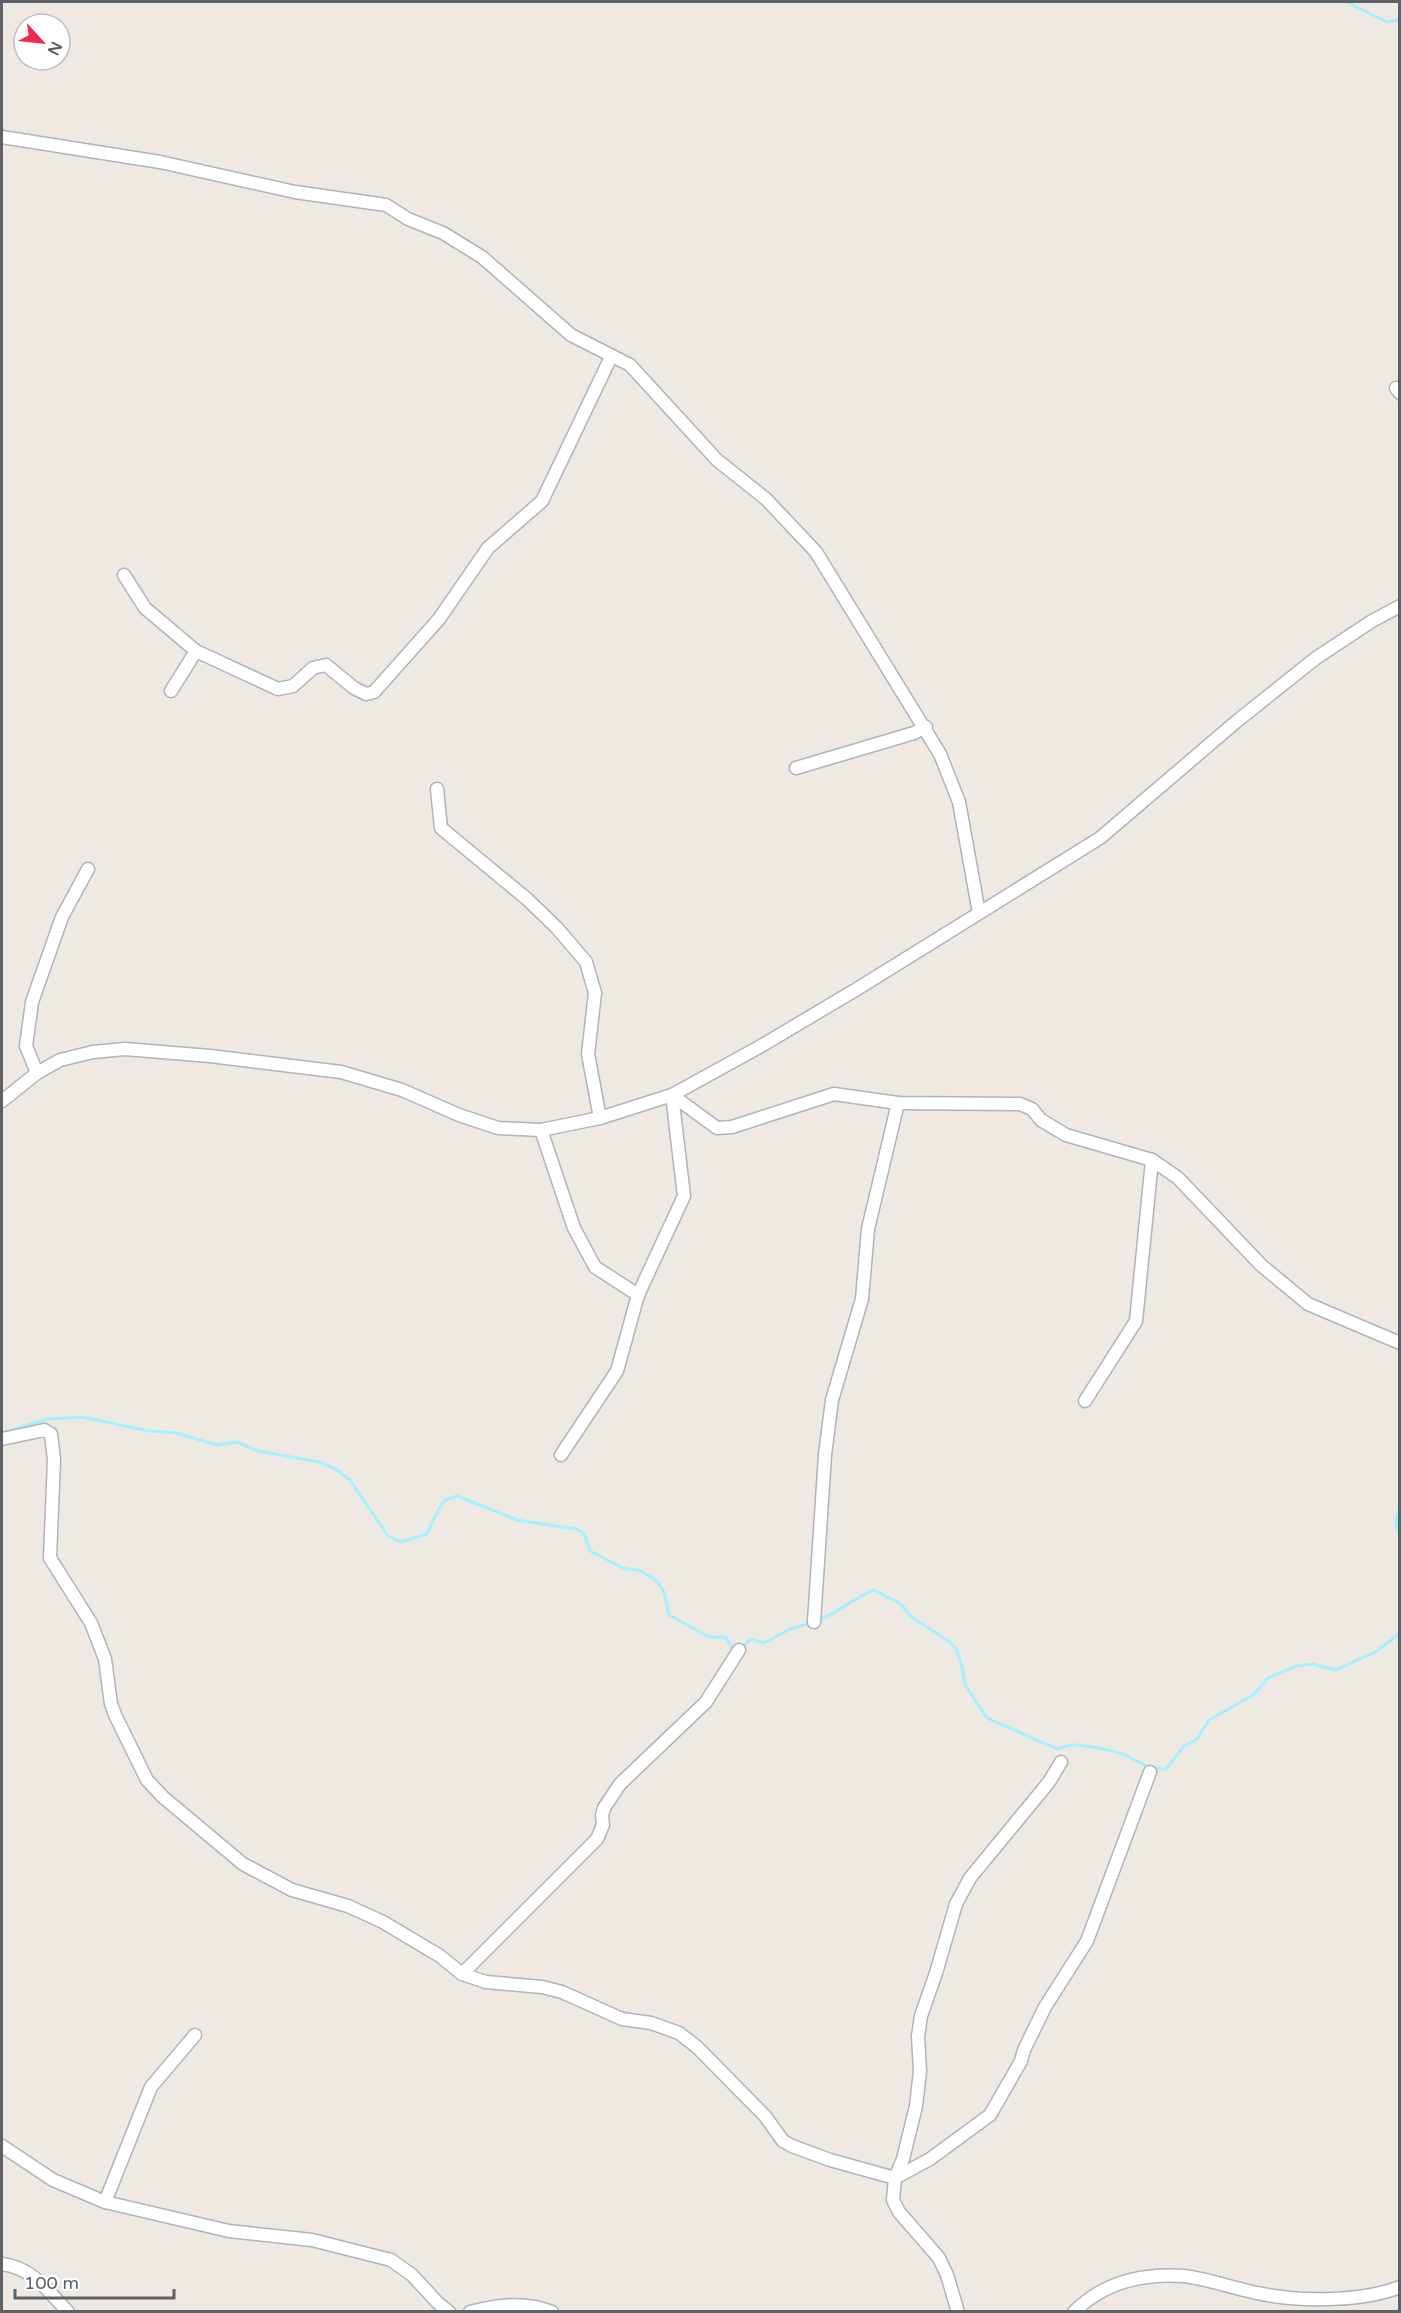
<svg xmlns="http://www.w3.org/2000/svg" width="1401" height="2313" font-family="'Varela Round',sans-serif">
  <rect width="100%" height="100%" fill="#efe9e4"/>
  <g fill="none" stroke-linecap="round" stroke-linejoin="round">
    <g stroke="#a4f0ff" stroke-width="3">
      <path d="M1346 2 1387 22 1400 20"/>
      <path d="M2 1433 47 1419 82 1417 149 1431 176 1433 217 1445 237 1442 258 1451 319 1462 334 1468 350 1480 388 1536 401 1542 427 1534 437 1512 445 1500 457 1496 517 1520 576 1529 584 1533 590 1551 623 1568 641 1571 657 1581 664 1592 669 1615 709 1637H726L733 1650"/>
      <path d="M1400 1507C1397 1516 1393 1526 1400 1534"/>
      <path d="M817 1621C837 1613 852 1599 874 1590L901 1604 910 1616 950 1642 956 1649 962 1666 965 1685 987 1718 1057 1749C1062 1748 1066 1746 1071 1745 1082 1744 1117 1751 1127 1756 1141 1763 1150 1770 1166 1769L1184 1746 1197 1739 1209 1720 1253 1695 1268 1678 1296 1666 1312 1664 1336 1670 1377 1651 1400 1633"/>
      <path d="M742 1647 751 1639 764 1643 790 1629 811 1623"/>
    </g>
    <g stroke="#afb4b7" stroke-width="15">
      <g id="street">
        <path d="M2 137 160 162 295 192 386 205 408 219 443 233 482 257 571 335 630 365 717 460 766 499 816 552 940 754 959 802 979 913"/>
        <path d="M1396 388 1400 393"/>
        <path d="M124 575 145 608 196 651 278 689 293 686 313 668 326 665 354 688 366 694 374 692 439 619 488 548 542 501 611 357"/>
        <path d="M171 691 196 651"/>
        <path d="M796 768 914 733 926 727"/>
        <path d="M437 789 441 828 527 899 557 928 586 962 595 993 588 1054 600 1118"/>
        <path d="M37 1073 26 1046 32 1002 62 917 88 869"/>
        <path d="M2 1101 37 1073 60 1060 93 1052 125 1049 210 1056 341 1072 402 1090 459 1115 498 1128 541 1130 600 1118 672 1095 761 1046 857 989 1100 838 1237 721 1316 658 1372 621 1400 606"/>
        <path d="M541 1130 574 1228 595 1267 638 1295"/>
        <path d="M1085 1401 1136 1321 1152 1160"/>
        <path d="M2 1439 44 1430 51 1434 54 1460 50 1558 91 1623 105 1659 111 1704 116 1717 147 1780 163 1797 243 1864 292 1890 348 1906 383 1922 440 1956 462 1974 486 1982 542 1987 562 1992 622 2019 651 2023 679 2033 697 2047 765 2116 783 2141 792 2146 830 2160 895 2178 930 2159 990 2115 1021 2061 1024 2050 1045 2007 1087 1941 1150 1772"/>
        <path d="M561 1455 617 1371 638 1295 684 1196 672 1095 717 1128 732 1127 834 1094 898 1103 1020 1104 1032 1109 1041 1120 1066 1135 1152 1160 1178 1178 1261 1265 1308 1304 1400 1343"/>
        <path d="M814 1622 825 1455 832 1400 862 1299 868 1229 898 1103"/>
        <path d="M462 1974 597 1839 603 1825 602 1815 604 1808 620 1784 706 1702 739 1650"/>
        <path d="M2 2146 53 2180 105 2202 229 2231 312 2240 391 2260 412 2275 437 2302 449 2312"/>
        <path d="M105 2202 151 2087 195 2035"/>
        <path d="M2 2264C33 2268 47 2290 68 2312"/>
        <path d="M470 2312C498 2305 525 2301 552 2312"/>
        <path d="M958 2312 947 2275 939 2258 899 2212 893 2200 895 2178 903 2159 916 2106 920 2071 918 2036 921 2016 936 1973 956 1904 970 1878 1049 1782 1061 1762"/>
        <path d="M1074 2312C1104 2282 1143 2273 1184 2276 1210 2279 1241 2291 1268 2295 1306 2302 1364 2301 1400 2287"/>
      </g>
    </g>
    <use href="#street" stroke="#fff" stroke-width="12"/>
  </g>
  <rect width="1401" height="2313" fill="none" stroke="#5c6265" stroke-width="6"/>
  <g transform="translate(42 42) rotate(117)"><circle r="28" fill="#ffffff" stroke="#bec0c1" stroke-width="1.5"/>
  <path d="M0-4.5L10 22L0 15L-10 22Z" fill="#f02950"/>
  <text y="-9" font-size="16" font-weight="bold" text-anchor="middle" fill="#5c6265">N</text>
  </g>
  <path d="M15 2289v9h159v-9" fill="none" stroke="#5c6265" stroke-width="3"/>
  <text x="24" y="2289" font-size="18" fill="#5c6265" stroke="#ffffff" stroke-width="4.5" paint-order="stroke">100 m</text>
</svg>
